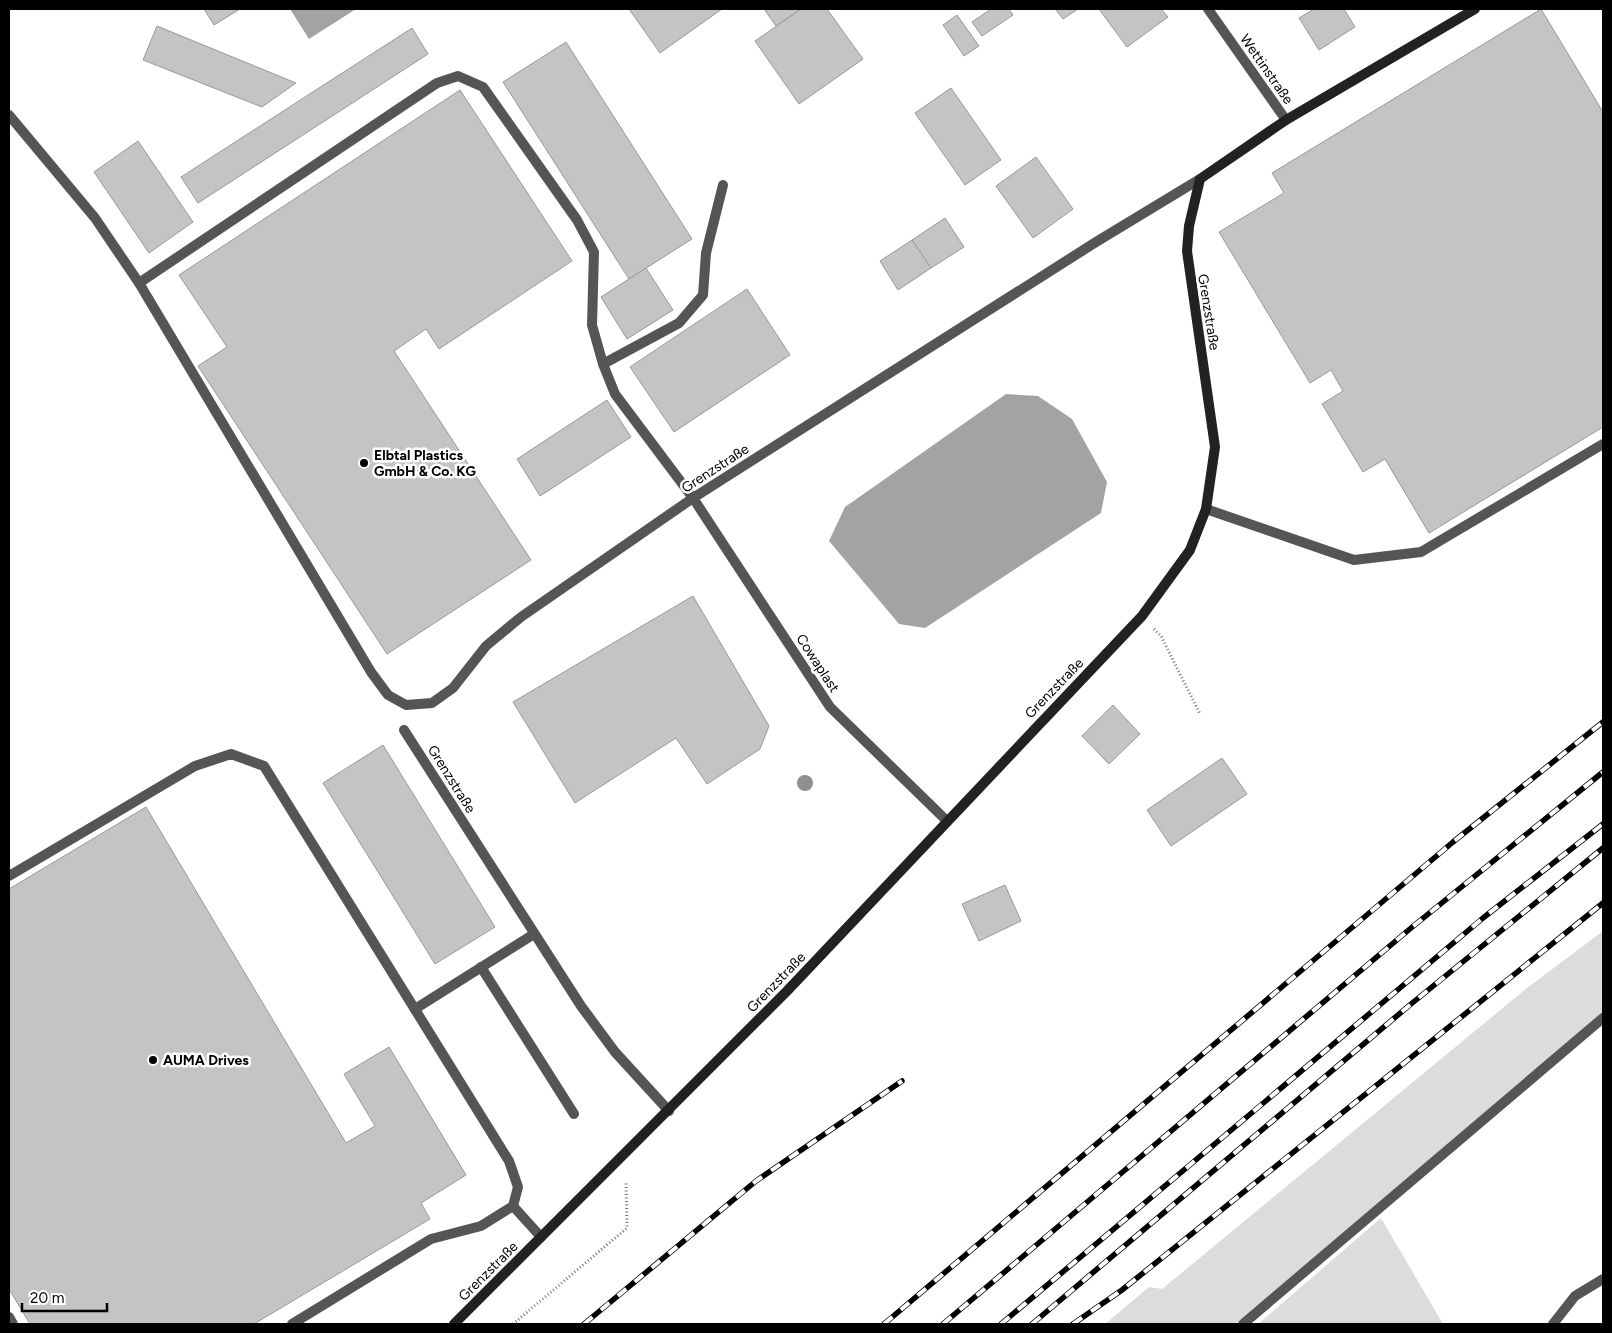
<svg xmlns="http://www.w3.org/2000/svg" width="1612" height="1333" font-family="Figtree,sans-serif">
  <rect width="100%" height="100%" fill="#fff"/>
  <g fill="#dcdcdc">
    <path d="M1603 931V1013L1235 1324H1105L1149 1287 1162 1289 1527 988Z"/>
    <path d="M1381 1218 1443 1324H1258Z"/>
  </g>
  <g fill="#a3a3a3">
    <path d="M290 9H356L309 39Z"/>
    <path d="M1006 394 1038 396 1072 419 1107 482 1101 513 925 628 899 624 829 541 845 507Z"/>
  </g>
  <g fill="#c4c4c4" stroke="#999">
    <path d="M204 9H240L214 25Z"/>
    <path d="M629 9H722L660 53Z"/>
    <path d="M764 9H801L776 26Z"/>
    <path d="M801 9H827L863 59 799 104 755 41Z"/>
    <path d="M991 9H1009L1013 15 982 36 972 22Z"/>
    <path d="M1055 9H1078L1063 19Z"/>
    <path d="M1099 9H1161L1168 17 1127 47Z"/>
    <path d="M1314 9H1344L1355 27 1319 50 1299 18Z"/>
    <path d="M1541 9 1603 112V427L1429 533 1385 459 1363 472 1322 404 1343 391 1331 370 1310 383 1219 232 1284 193 1272 173Z"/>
    <path d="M957 15 979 46 964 56 943 25Z"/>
    <path d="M157 26 296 83 262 107 143 60Z"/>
    <path d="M412 28 428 54 198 203 181 177Z"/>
    <path d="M566 42 692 239 629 279 503 82Z"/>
    <path d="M951 88 1001 160 965 185 915 113Z"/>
    <path d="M460 90 572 261 439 349 426 329 394 351 531 560 387 654 198 366 227 347 179 275Z"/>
    <path d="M138 141 193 222 149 253 94 172Z"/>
    <path d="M1036 157 1073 209 1033 238 996 186Z"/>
    <path d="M945 218 964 247 931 268 912 240Z"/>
    <path d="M912 240 931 268 898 290 880 261Z"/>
    <path d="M646 268 673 310 627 339 601 297Z"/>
    <path d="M747 289 790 355 674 432 630 367Z"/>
    <path d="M607 400 631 437 540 496 517 459Z"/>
    <path d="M693 596 769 726 760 749 707 784 676 738 575 803 513 702Z"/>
    <path d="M1113 705 1140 734 1109 764 1082 736Z"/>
    <path d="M383 745 495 927 435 964 323 783Z"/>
    <path d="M1222 758 1247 794 1171 846 1147 810Z"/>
    <path d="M146 807 346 1143 375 1126 344 1074 389 1047 466 1175 421 1203 430 1219 254 1324H30L9 1289V889Z"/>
    <path d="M1005 885 1021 921 979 941 962 904Z"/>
  </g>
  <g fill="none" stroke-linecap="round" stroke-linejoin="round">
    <g stroke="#777" stroke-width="3" stroke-dasharray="1 2.5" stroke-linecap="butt">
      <path d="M1154 629 1161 636 1200 714"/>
      <path d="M513 1324 627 1228 626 1181"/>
    </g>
    <g stroke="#555" stroke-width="10">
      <path d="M139 283 437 83 458 76 483 87 577 220 594 252 592 325 603 364 615 394 693 498 1096 242 1200 179"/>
      <path d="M603 364 679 323 703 295 706 253 723 185"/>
      <path d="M1206 509 1354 560 1421 552 1603 444"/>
      <path d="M404 730 581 1006 615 1052 669 1111"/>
      <path d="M9 876 195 766 231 754 264 766 509 1161 518 1187 513 1206 481 1226 431 1239 292 1324"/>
      <path d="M481 967 574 1114"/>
      <path d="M415 1009 534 934"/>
      <path d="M513 1206 541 1237"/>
      <path d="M9 1317 13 1324"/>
      <path d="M1243 1324 1603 1018"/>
      <path d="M1553 1324 1575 1296 1603 1279"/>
    </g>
    <g stroke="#555" stroke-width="10">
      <path d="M1208 9 1286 120"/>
      <path d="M9 115 95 218 139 283 371 672 388 695 406 705 432 703 453 688 486 646 521 617 693 498 830 707 947 821"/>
    </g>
    <path stroke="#222" stroke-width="10" d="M454 1324 787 991 1142 616 1190 550 1206 509 1215 447 1187 251 1189 226 1200 179 1286 120 1475 9"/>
    <g stroke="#000" stroke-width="5.5">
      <g id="rail">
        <path d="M584 1324 756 1181 902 1081"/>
        <path d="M884 1324 1453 842 1603 722"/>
        <path d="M943 1324 1411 928 1603 772"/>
        <path d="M1001 1324 1483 918 1603 824"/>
        <path d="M1032 1324 1411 1004 1603 848"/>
        <path d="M1073 1324 1122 1290 1603 903"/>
      </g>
    </g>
    <use href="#rail" stroke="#fff" stroke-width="4" stroke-dasharray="11" stroke-linecap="butt"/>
  </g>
  <circle fill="#8f8f8f" cx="805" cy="783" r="8"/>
  <g fill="#000" stroke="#fff" stroke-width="2">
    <circle cx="364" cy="463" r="5"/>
    <circle cx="153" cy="1060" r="5"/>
  </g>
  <g text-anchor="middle" stroke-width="5" stroke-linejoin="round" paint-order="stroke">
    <g font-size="14" fill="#000" stroke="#fff">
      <text transform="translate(1267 69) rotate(55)" y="5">Wettinstraße</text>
      <text transform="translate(1209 312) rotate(81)" y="5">Grenzstraße</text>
      <text transform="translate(715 468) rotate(-33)" y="5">Grenzstraße</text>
      <text transform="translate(818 663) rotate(57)" y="5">Cowaplast</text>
      <text transform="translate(1054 688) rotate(-46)" y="5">Grenzstraße</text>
      <text transform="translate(452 779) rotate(58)" y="5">Grenzstraße</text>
      <text transform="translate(776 982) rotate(-46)" y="5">Grenzstraße</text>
      <text transform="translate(488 1271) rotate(-45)" y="5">Grenzstraße</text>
    </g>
    <g font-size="14" font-weight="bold" fill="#000" stroke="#fff" text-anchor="start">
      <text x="374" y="460">Elbtal Plastics<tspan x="374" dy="16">GmbH &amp; Co. KG</tspan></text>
      <text x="163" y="1065">AUMA Drives</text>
    </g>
  </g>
  <rect width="1612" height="1333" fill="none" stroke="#000000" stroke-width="20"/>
  <path d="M22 1303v8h85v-8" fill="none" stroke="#000000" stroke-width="2.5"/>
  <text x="30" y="1303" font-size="15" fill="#000000" stroke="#ffffff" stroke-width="4" paint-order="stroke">20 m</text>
</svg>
